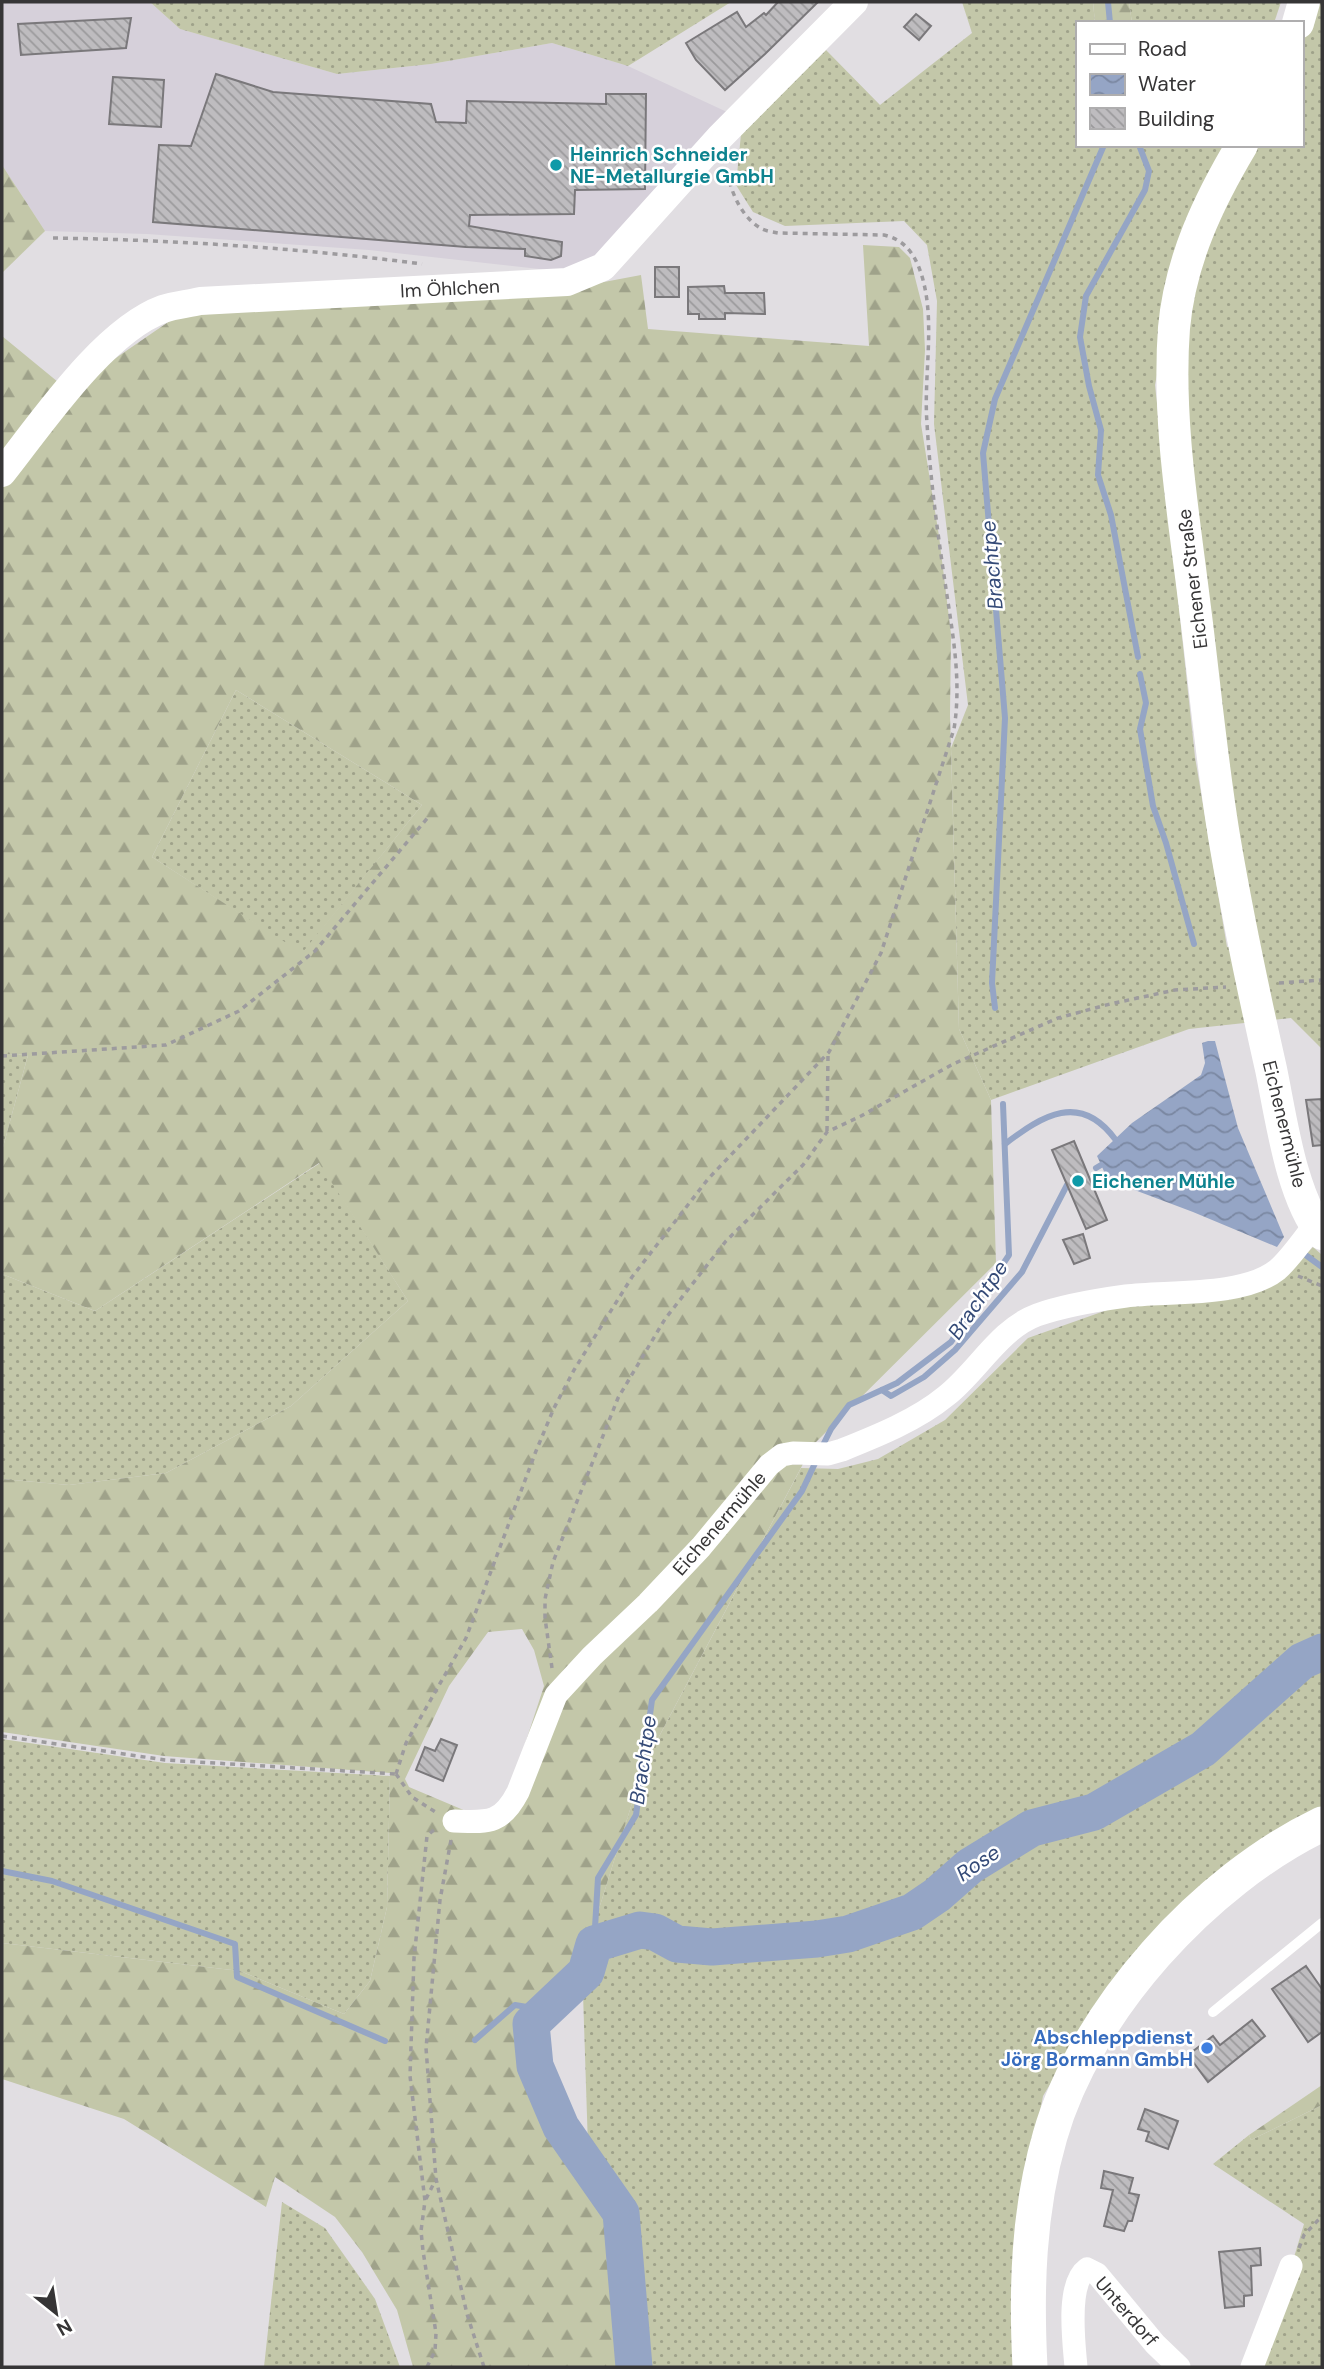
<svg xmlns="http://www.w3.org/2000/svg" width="1324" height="2369" font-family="'DM Sans',sans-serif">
  <defs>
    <pattern id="grass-dots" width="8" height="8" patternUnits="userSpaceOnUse" patternTransform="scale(1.75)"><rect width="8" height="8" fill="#c3c7a9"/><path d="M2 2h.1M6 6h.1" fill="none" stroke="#9fa28a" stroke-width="1.8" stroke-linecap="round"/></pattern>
    <pattern id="forest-firs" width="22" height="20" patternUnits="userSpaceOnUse" patternTransform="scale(1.75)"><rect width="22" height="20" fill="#c3c7a9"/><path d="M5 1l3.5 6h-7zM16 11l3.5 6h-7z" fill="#9fa28a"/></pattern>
    <pattern id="water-waves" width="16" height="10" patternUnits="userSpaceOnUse" patternTransform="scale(1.75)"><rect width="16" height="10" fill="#95a5c5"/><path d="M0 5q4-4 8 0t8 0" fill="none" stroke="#7a87a1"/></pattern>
    <pattern id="building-back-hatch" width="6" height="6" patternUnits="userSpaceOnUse" patternTransform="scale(1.75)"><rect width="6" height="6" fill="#bebcbf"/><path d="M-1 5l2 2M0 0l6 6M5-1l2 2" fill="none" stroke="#9b9a9c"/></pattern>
  </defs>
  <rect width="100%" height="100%" fill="#e1dee2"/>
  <path fill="#d6d0da" d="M2 2H150L180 29 337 74 431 64 552 43 628 66 727 112 597 256 566 272 369 250 147 234 45 231 2 165Z"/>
  <g fill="url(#grass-dots)">
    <path d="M150 2H731L628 66 552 43 431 64 337 74 180 29Z"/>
    <path d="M962 2H1093L1095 23H1077V145H1224L1182 246 1155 385 1195 757 1227 947 1244 945 1180 390 1196 248 1253 145H1301V39L1313 2H1322V1049L1291 1018 1189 1029 991 1100 959 1029 951 748 968 705 934 424 937 301 927 245 904 221 785 226 753 212 736 185 741 134 826 50 880 105 972 33Z"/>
    <path d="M1129 2H1281L1274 23H1132Z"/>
    <path d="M236 690 422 805 302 954 152 857Z"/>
    <path d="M2 1054 28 1055 2 1151Z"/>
    <path d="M320 1163 408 1301 291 1406 166 1473 69 1485 2 1479V1274L95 1311Z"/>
    <path d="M1313 1247 1322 1255V1815L1090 2018 1043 2096 1013 2255 1015 2367H633L632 2298 588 2147 582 1963 644 1765 801 1468 838 1469 878 1459 945 1420 1028 1338 1127 1303 1198 1299 1274 1285Z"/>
    <path d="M2 1739 165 1763 390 1776 387 1907 370 1981 344 2014 240 1971 2 1943Z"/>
    <path d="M1322 2105V2367H1261L1304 2224 1213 2164 1249 2135 1251 2140Z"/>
    <path d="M282 2202 325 2228 375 2299 400 2367H264Z"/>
  </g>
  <g fill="url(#forest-firs)" fill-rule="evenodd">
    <path d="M1093 2H1129L1132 23H1095Z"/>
    <path d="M2 165 45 231 2 273Z"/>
    <path d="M863 245 899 247 910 258 923 309 925 350 921 424 939 536 951 634 950 715 959 1029 991 1100 996 1263 813 1445 644 1765 582 1963 528 2020 588 2147 632 2298 633 2367H413L397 2310 362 2252 335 2217 275 2177 266 2207 124 2119 2 2079V1943L240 1971 344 2014 370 1981 387 1907 390 1773 164 1756 2 1732V1479L69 1485 166 1473 291 1406 408 1301 319 1163 95 1311 2 1274V1151L28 1055 2 1054V336L58 382 110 362 177 316 551 292 641 275 648 329 869 346ZM236 690 422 805 302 953 152 857ZM522 1629 534 1650 544 1686 509 1793 494 1812 473 1814 409 1787 405 1779 449 1686 488 1632Z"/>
    <path d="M1322 2085V2105L1251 2140 1249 2135Z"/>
  </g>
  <path fill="url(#water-waves)" d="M1208 1041H1215L1238 1128 1284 1237 1277 1247 1193 1212 1108 1180 1097 1156 1132 1123 1201 1075 1205 1063 1202 1043Z"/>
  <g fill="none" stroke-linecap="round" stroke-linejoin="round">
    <g stroke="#95a5c5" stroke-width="6">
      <path d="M1108 2 1110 23"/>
      <path d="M1138 657 1111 515 1098 475 1101 430 1089 386 1080 337 1086 296 1145 190 1149 171 1139 145"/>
      <path d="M1140 674 1146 703 1140 729 1153 806 1166 843 1194 944"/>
      <path d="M995 1008 992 983 1005 718 983 453 995 399 1104 145"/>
      <path d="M1005 1144C1043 1115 1080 1092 1115 1139"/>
      <path d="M1096 1168 1101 1165"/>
      <path d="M1307 1256 1322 1267"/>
      <path d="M882 1390 891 1396 924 1377 955 1350 1022 1272 1067 1185"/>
      <path d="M821 1449 831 1429 849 1405 897 1383 951 1342 1009 1255 1003 1104"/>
      <path d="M2 1871 52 1881 235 1944 237 1977 385 2041"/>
      <path d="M594 1944 598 1878 636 1815 652 1700 802 1491 817 1459"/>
      <path d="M475 2040 515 2005 545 2010"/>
    </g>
    <path stroke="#95a5c5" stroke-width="37" d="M634 2367 621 2213 561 2127 535 2066 531 2024 586 1972 594 1944 640 1930 655 1932 677 1944 712 1947 817 1939 848 1934 912 1912 937 1895 970 1866 1032 1828 1094 1812 1203 1749 1302 1661 1322 1652"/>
  </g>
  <g fill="url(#building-back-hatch)" stroke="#7a787b" stroke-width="2">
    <path d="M778 2H818L765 54 725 90 696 60 686 43 737 12 746 27 764 13 766 15Z"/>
    <path d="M916 14 931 26 919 40 904 27Z"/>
    <path d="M131 18 126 48 21 55 18 24Z"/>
    <path d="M216 74 273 92 431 104 436 122 466 123 467 101 606 104V94H646L645 189 575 190 574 214 470 215 469 226 562 242 561 256 551 260 525 256V249L466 247 153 222 159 145 191 146Z"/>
    <path d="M113 77 164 80 161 127 109 124Z"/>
    <rect x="655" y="267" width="24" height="30"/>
    <path d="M724 286 725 293H764L765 314 725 313V319H699V314H688V287Z"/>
    <path d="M1322 1099V1145L1313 1146 1306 1100Z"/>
    <path d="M1074 1141 1107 1220 1086 1229 1052 1150Z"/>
    <path d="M1083 1234 1090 1258 1074 1264 1063 1240Z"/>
    <path d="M441 1739 457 1745 443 1781 416 1770 425 1747 435 1751Z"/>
    <path d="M1306 1966 1322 1989V2032L1308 2042 1272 1989Z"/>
    <path d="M1252 2020 1265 2036 1208 2082 1188 2055 1213 2036 1220 2045Z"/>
    <path d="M1145 2109 1178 2121 1168 2149 1146 2141 1149 2132 1138 2129Z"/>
    <path d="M1104 2171 1133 2178 1129 2193 1139 2195 1132 2221H1128L1124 2231 1104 2226 1113 2190 1101 2188Z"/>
    <path d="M1260 2248 1261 2265 1251 2266 1252 2295 1244 2296V2306L1225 2308 1219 2252Z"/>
  </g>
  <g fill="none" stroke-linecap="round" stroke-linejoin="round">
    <g stroke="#9d9b9e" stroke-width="3.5" stroke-dasharray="5 5" stroke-linecap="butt">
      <path d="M53 238C176 240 300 248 422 264"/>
      <path d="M1279 983 1322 980"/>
      <path d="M2 1056 166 1045 239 1011 315 951 430 815"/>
      <path d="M827 1131 828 1055"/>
      <path d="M1298 1276 1322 1286"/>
      <path d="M552 1668 545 1618V1599L553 1562 618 1398 665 1319 726 1241 803 1165 827 1132 861 1116 953 1064 1058 1018 1110 1004 1175 990 1226 987"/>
      <path d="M2 1736 165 1760 396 1774"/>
      <path d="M396 1774 406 1743 466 1638 536 1451 554 1408 574 1370 632 1277 708 1179 829 1052 881 953 954 729C962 679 952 631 945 582 937 529 930 476 927 423 923 372 938 314 918 265 911 249 901 239 884 235L778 233C773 232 766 231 762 229 740 217 730 189 726 167"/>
      <path d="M396 1774 412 1797 437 1813"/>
      <path d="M451 1840 440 1900 426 2048 436 2179 467 2314 484 2367"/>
      <path d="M426 2199 435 2181"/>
      <path d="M1299 2248 1304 2235 1322 2216"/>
      <path d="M427 2367 435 2351 436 2333 423 2251 421 2231 425 2201 410 2076 414 1958 427 1836 436 1828"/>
    </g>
    <path stroke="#fff" stroke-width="10" d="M1213 2012 1322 1923"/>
    <g stroke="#fff" stroke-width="23">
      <path d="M454 1821C487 1822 501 1825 518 1792L556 1695 592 1656 648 1603 701 1547 769 1465 782 1455 793 1453 828 1454 842 1450C877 1436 917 1420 946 1396 977 1372 999 1329 1037 1315 1065 1305 1097 1300 1126 1296 1168 1291 1243 1297 1277 1270 1291 1258 1303 1239 1315 1225"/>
      <path d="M1076 2367C1074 2343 1066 2284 1087 2269L1097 2274 1155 2344 1179 2367"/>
      <path d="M1252 2367 1291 2266"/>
    </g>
    <path stroke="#fff" stroke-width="28" d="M2 473C41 424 103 331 163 309 174 305 188 304 200 301L567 282 603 267 720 137 854 2"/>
    <g stroke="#fff" stroke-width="32">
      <path d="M1298 23 1304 2"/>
      <path d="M1242 145C1208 202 1180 261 1174 328 1167 421 1184 516 1195 608 1205 686 1212 765 1225 842 1238 918 1254 994 1271 1069 1281 1117 1291 1196 1322 1234"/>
    </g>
    <path stroke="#fff" stroke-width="35" d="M1030 2367C1026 2290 1028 2211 1050 2136 1086 2010 1205 1880 1322 1824"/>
  </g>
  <g fill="#0f9aa8" stroke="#fff" stroke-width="2.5">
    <circle cx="556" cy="165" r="7"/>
    <circle cx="1078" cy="1181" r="7"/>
  </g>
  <circle fill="#3f7fe0" stroke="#fff" stroke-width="2.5" cx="1207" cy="2048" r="7"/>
  <g text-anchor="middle" stroke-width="5" stroke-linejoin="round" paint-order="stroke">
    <g font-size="19" font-weight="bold" fill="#0d838f" stroke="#fff" text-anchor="start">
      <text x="570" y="161">Heinrich Schneider<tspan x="570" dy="22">NE-Metallurgie GmbH</tspan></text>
      <text x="1092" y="1188">Eichener Mühle</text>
    </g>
    <g font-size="19" fill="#363536" stroke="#fff">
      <text transform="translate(450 288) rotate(-3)" y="7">Im Öhlchen</text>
      <text transform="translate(1192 579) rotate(-97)" y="7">Eichener Straße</text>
      <text transform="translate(1285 1124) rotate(76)" y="7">Eichenermühle</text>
      <text transform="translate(719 1523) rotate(-49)" y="7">Eichenermühle</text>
      <text transform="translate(1127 2311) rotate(49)" y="7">Unterdorf</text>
    </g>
    <g font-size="19" font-weight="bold" fill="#366cbe" stroke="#fff" text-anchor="end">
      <text x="1193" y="2044">Abschleppdienst<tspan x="1193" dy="22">Jörg Bormann GmbH</tspan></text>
    </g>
    <g font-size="21" font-style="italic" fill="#344a77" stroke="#fff">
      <text transform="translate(992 565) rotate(-95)" y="7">Brachtpe</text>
      <text transform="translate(978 1300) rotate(-56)" y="7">Brachtpe</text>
      <text transform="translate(643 1760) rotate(-82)" y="7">Brachtpe</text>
      <text transform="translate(978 1863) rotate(-34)" y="7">Rose</text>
    </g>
  </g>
  <rect width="1324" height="2369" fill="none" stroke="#363536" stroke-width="7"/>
  <rect x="1076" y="21" width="228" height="126" fill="#ffffff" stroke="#afaeaf" stroke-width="2"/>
  <rect x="1090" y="44" width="35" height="10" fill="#ffffff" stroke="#afaeaf" stroke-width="2"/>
  <text x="1138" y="56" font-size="21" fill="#363536">Road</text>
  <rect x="1090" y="74" width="35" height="21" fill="url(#water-waves)" stroke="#afaeaf" stroke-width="2"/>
  <text x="1138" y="91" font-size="21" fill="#363536">Water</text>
  <rect x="1090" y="108" width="35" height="21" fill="url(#building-back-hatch)" stroke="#afaeaf" stroke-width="2"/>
  <text x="1138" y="126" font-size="21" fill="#363536">Building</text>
  <g transform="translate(56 2313) rotate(150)" stroke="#ffffff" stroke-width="5" paint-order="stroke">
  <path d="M0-5L12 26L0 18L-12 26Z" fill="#363536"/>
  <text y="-10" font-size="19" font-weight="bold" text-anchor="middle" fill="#363536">N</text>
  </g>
</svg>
